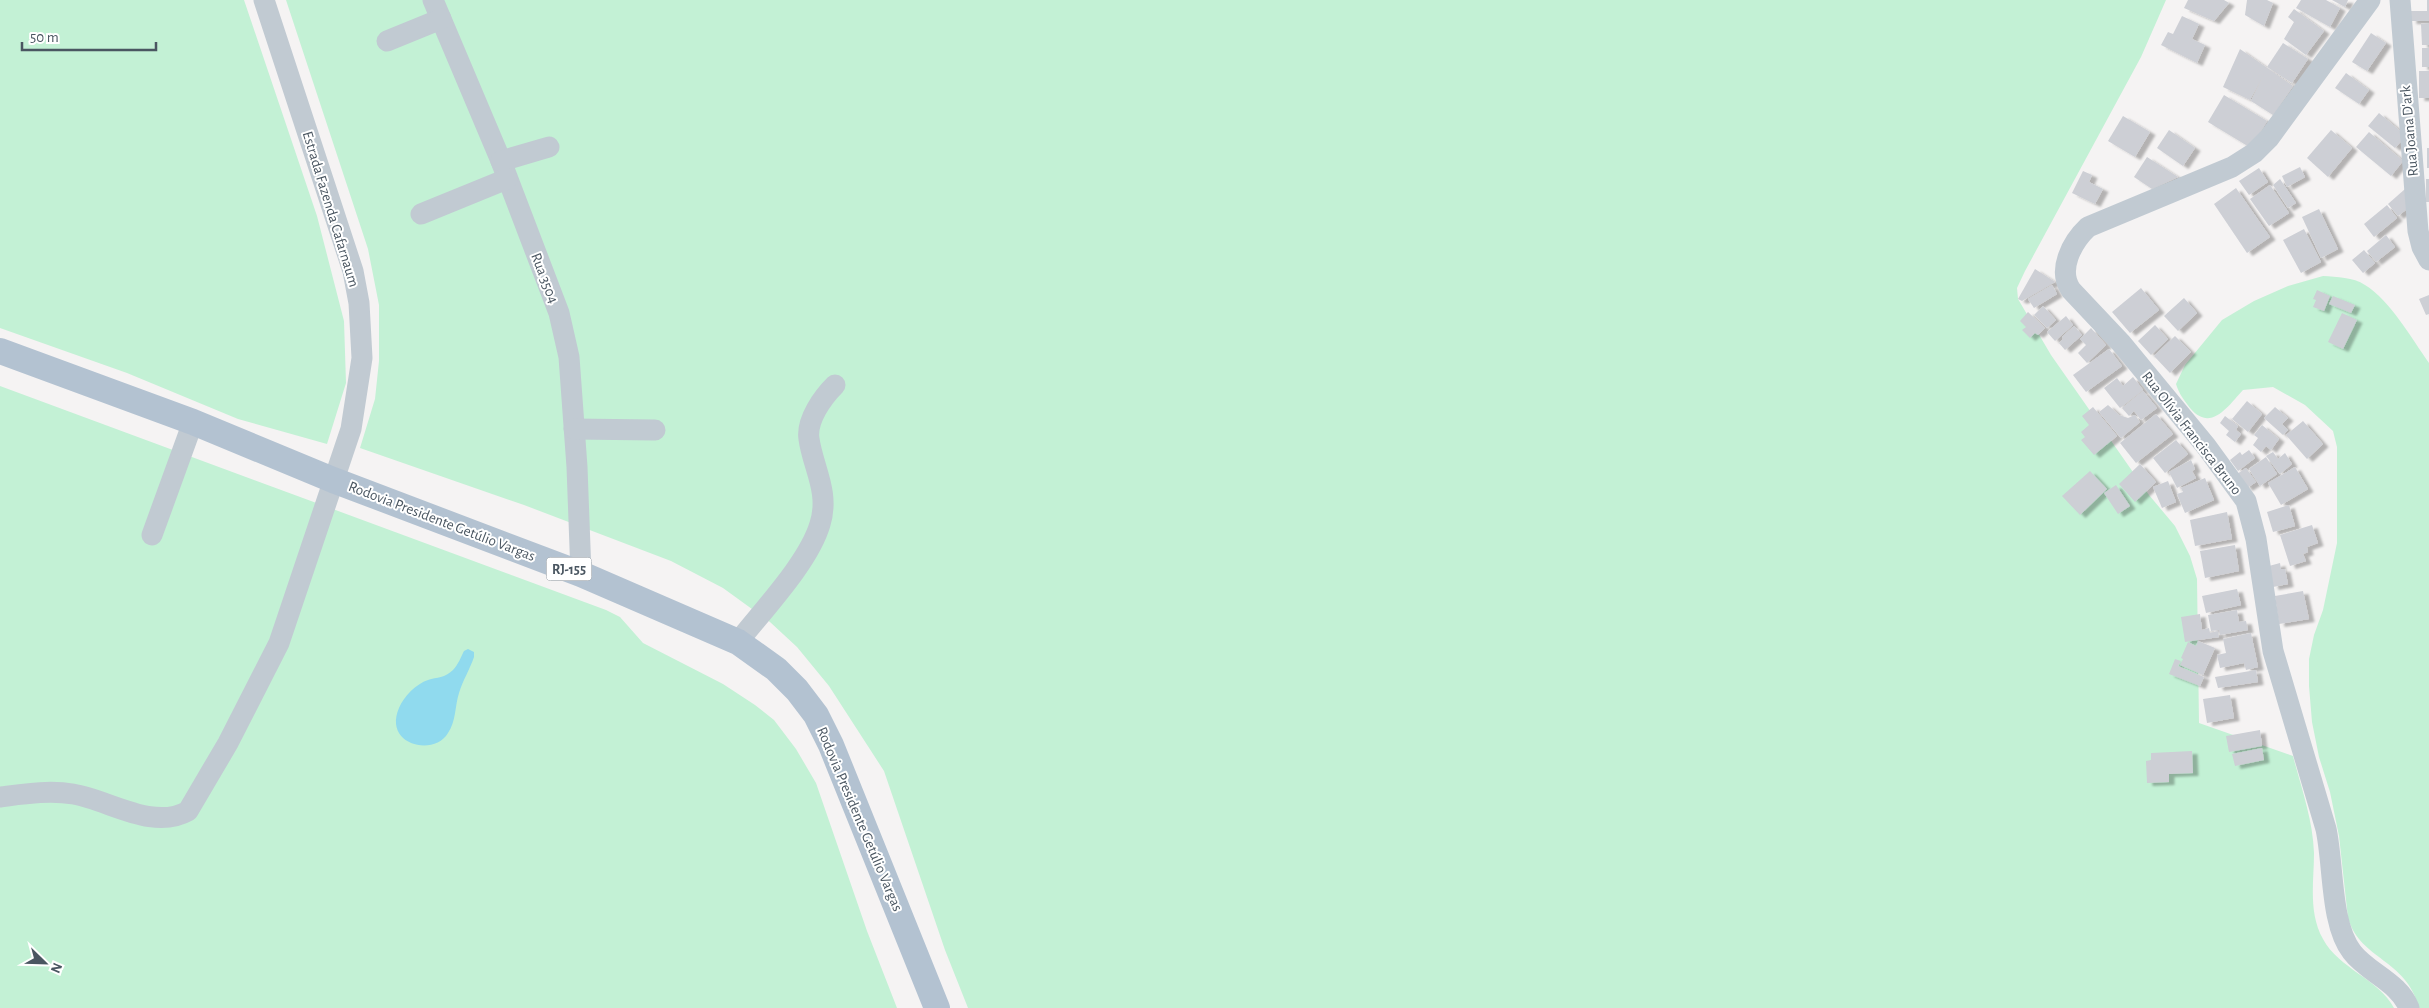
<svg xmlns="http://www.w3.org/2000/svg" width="2429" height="1008" font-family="'Alegreya Sans',sans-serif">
  <defs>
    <filter id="shadow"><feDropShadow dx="5.5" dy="3" stdDeviation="1" flood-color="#0004"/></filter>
  </defs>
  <rect width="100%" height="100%" fill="#f5f3f3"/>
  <g fill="#c3f1d5">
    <path d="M0 0H244L317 216 344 321 346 383 327 444 238 419 127 373 0 328Z"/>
    <path d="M286 0H2166L2141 57 2025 271 2017 288 2018 299 2051 355 2149 495 2175 526 2190 556 2197 579 2199 723 2293 756C2301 787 2313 820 2314 853 2314 882 2308 912 2323 939 2339 969 2379 979 2394 1008H968L945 950 884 771 829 686 797 647 770 622 723 588 671 561 524 505 360 448 375 399 379 361V305L368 249Z"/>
    <path d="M2323 276C2337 277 2353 277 2365 285 2390 300 2412 339 2429 363V1008H2419C2406 958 2361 961 2348 918L2339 836 2330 792 2319 757 2312 722 2309 686V659L2314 635 2323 610 2337 543V447L2333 431 2305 405 2273 387 2243 390C2228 406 2211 433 2190 408 2184 400 2179 394 2176 384L2185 365 2222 320 2254 301 2288 286Z"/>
    <path d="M0 386 606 610 620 617 643 643 723 684 755 705 774 720 796 749 816 783 867 931 897 1008H0Z"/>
  </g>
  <path fill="#90daee" d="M468 649 474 652V657C470 669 463 680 459 693 455 705 456 722 448 733 434 757 383 745 399 708 404 696 416 684 428 680 437 677 445 678 453 670 458 665 461 657 464 651Z"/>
  <g fill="#cdcfd5" filter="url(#shadow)">
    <path d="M2188 0H2224L2229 3 2214 21 2184 8Z"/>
    <path d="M2247 0H2267L2273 3 2264 26 2245 15Z"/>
    <path d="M2301 0H2326L2340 8 2330 27 2296 8Z"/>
    <path d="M2332 0H2348L2345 7Z"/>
    <path d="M2427 0H2429V21H2411V11H2427Z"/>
    <path d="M2294 9 2324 31 2306 55 2284 39 2294 22 2288 17Z"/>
    <path d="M2182 16 2199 24 2192 39 2205 45 2197 63 2161 45 2168 32 2173 34Z"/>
    <path d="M2429 23V45H2422L2421 24Z"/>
    <path d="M2371 33 2386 43 2367 71 2352 62Z"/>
    <path d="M2283 43 2308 59 2292 83 2267 67Z"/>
    <rect x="2422" y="48" width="7" height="19"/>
    <path d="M2240 49 2293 86 2273 115 2251 101 2264 74 2250 100 2223 87Z"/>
    <rect x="2419" y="71" width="10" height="27"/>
    <path d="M2346 73 2369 90 2359 104 2335 88Z"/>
    <path d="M2224 95 2267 121 2251 148 2208 122Z"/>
    <path d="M2379 113 2406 136 2395 148 2368 126Z"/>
    <path d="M2123 116 2150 132 2135 157 2108 141Z"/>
    <path d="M2169 130 2195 148 2183 166 2157 148Z"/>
    <path d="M2331 130 2352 148 2328 177 2307 158Z"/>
    <path d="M2369 132 2403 161 2391 176 2356 147Z"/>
    <rect x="2427" y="148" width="2" height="20"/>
    <path d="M2147 157 2178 177 2152 189 2134 177Z"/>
    <path d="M2300 167 2305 177 2287 187 2282 176Z"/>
    <path d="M2259 168 2268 182 2249 195 2239 181Z"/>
    <path d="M2083 171 2092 175 2089 182 2103 189 2095 204 2072 193Z"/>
    <path d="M2280 179 2296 203 2288 208 2273 185Z"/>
    <rect x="2426" y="179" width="3" height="23"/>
    <path d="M2270 185 2289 213 2269 226 2250 199Z"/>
    <path d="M2236 188 2270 237 2247 253 2214 204Z"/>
    <path d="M2405 189 2407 209 2398 216 2388 204Z"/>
    <path d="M2387 205 2397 218 2374 237 2364 224Z"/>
    <path d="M2319 209 2338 249 2321 258 2302 217Z"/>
    <path d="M2304 229 2321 262 2301 273 2283 240Z"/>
    <path d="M2386 235 2395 247 2376 262 2367 251Z"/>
    <path d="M2364 250 2375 263 2363 273 2352 260Z"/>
    <path d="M2035 269 2055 282 2022 301 2018 299Z"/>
    <path d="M2052 285 2057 294 2034 308 2028 299Z"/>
    <path d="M2141 288 2159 310 2130 333 2112 312Z"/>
    <path d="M2317 290 2330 296 2324 311 2313 307 2316 300 2313 299Z"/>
    <path d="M2429 295V314L2426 315 2419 299Z"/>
    <path d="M2333 296 2355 305 2351 313 2329 304Z"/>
    <path d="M2184 298 2197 313 2178 331 2164 316Z"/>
    <path d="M2043 306 2056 320 2047 328 2034 315Z"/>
    <path d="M2028 312 2045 328 2038 335 2035 333 2030 338 2022 330 2026 327 2020 321Z"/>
    <path d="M2342 313 2357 320 2343 349 2328 342Z"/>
    <path d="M2066 316 2073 325 2055 341 2047 332Z"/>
    <path d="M2155 325 2168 339 2151 355 2138 341Z"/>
    <path d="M2074 326 2082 335 2065 350 2059 343 2063 339 2062 337Z"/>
    <path d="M2091 328 2106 345 2087 363 2078 353 2086 345 2080 339Z"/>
    <path d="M2175 336 2191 352 2170 373 2154 356Z"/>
    <path d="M2109 349 2122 366 2086 392 2073 375Z"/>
    <path d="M2133 377 2143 390 2120 408 2104 388 2117 378 2123 386Z"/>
    <path d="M2143 391 2157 408 2141 420 2134 411 2129 416 2122 408Z"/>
    <path d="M2247 401 2262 414 2248 432 2232 419Z"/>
    <path d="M2108 405 2119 415 2128 418 2135 415 2140 422 2121 438 2099 412Z"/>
    <path d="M2093 407 2117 436 2094 455 2081 440 2085 437 2081 432 2089 425 2082 416Z"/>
    <path d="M2275 407 2288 418 2282 424 2288 430 2283 435 2264 418Z"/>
    <path d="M2156 414 2173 434 2136 463 2120 443Z"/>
    <path d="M2225 416 2238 426 2236 430 2241 434 2235 442 2226 435 2229 431 2220 423Z"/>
    <path d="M2303 421 2323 444 2307 459 2286 435Z"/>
    <path d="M2262 425 2279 439 2271 450 2266 446 2261 452 2253 445 2258 438 2254 435Z"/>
    <path d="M2176 440 2188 454 2165 473 2153 458Z"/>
    <path d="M2249 450 2255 458 2238 471 2230 460 2240 452 2242 455Z"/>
    <path d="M2273 452 2278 459 2285 453 2292 464 2280 474 2266 456Z"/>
    <path d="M2266 457 2277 474 2260 486 2249 469Z"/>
    <path d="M2191 460 2195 469 2192 471 2196 478 2177 488 2169 472Z"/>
    <path d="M2140 464 2156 482 2135 502 2119 484Z"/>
    <path d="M2295 467 2308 489 2281 505 2268 483Z"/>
    <path d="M2246 468 2256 482 2247 488 2237 474Z"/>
    <path d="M2090 471 2107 489 2080 515 2062 496Z"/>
    <path d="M2205 478 2214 500 2185 513 2177 494 2183 492 2181 488Z"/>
    <path d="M2168 481 2176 502 2162 508 2153 487Z"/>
    <path d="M2116 485 2130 506 2118 514 2104 493Z"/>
    <path d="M2289 505 2295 526 2273 532 2267 512Z"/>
    <path d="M2227 512 2232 539 2195 546 2190 520Z"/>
    <path d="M2312 525 2318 543 2307 547 2308 552 2303 554 2306 561 2290 566 2280 535Z"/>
    <path d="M2235 545 2239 571 2205 578 2200 551Z"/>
    <path d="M2280 563 2281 569H2285L2288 584 2273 587 2269 566Z"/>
    <path d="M2237 589 2241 605 2206 613 2202 596Z"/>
    <path d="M2303 591 2309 619 2279 624 2275 596Z"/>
    <path d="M2237 610 2239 622 2246 621 2248 630 2220 635 2219 630 2211 631 2208 615Z"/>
    <path d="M2200 614 2202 630 2209 628 2210 633 2218 631 2219 637 2185 642 2181 617Z"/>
    <path d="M2251 633 2258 667 2246 670 2244 663 2220 668 2217 655 2226 653 2223 639Z"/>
    <path d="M2198 641 2215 648 2203 675 2180 665 2183 659 2181 658 2188 642 2196 646Z"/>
    <path d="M2175 659 2181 661 2178 666 2204 677 2200 686 2169 674Z"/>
    <path d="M2256 670 2258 682 2218 688 2215 677Z"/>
    <path d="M2230 695 2234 718 2207 723 2203 699Z"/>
    <path d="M2260 730 2262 746 2229 752 2226 736Z"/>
    <path d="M2262 748 2264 760 2235 766 2232 754Z"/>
    <path d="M2192 751 2193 773 2169 774V782L2147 783 2146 761 2151 760V753Z"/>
  </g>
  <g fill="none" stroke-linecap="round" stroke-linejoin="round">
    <g stroke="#c1cad2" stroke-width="21">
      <path d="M433 0 501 161 559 313 569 357 577 467 581 574"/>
      <path d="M2370 0 2269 138 2254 153 2232 167 2088 227C2072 242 2057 270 2071 290L2121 343 2206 446 2246 501 2256 539 2273 651 2326 829C2334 866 2330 923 2352 952 2368 973 2399 982 2409 1008"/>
      <path d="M2400 0 2418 231 2422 247 2429 260"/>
      <path d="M387 41 441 19"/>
      <path d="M501 161 549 147"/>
      <path d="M421 214 507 179"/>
      <path d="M574 429 655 430"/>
      <path d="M152 535 193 422"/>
      <path d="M738 642C763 610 809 562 820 524 830 492 813 468 809 439 806 420 823 397 835 385"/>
      <path d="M0 797C24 794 49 790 73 794 109 800 153 831 188 811L228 743 279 643 351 429 362 358 359 303 353 271 264 0"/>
    </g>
    <path stroke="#b3c2d1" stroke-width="26" d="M0 351 193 422 333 480 581 574 738 642 776 669 797 690 816 715 831 745 937 1008"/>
  </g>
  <g text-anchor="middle" stroke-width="4" stroke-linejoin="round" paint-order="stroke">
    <rect fill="#fff" stroke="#808990" stroke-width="1" x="546.5" y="557.5" width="45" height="23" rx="4"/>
    <g font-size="14" font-weight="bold" fill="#4a5661">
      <text x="569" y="574">RJ-155</text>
    </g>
    <g font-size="15" fill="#4a5661" stroke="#fff">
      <text transform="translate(2409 131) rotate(-95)" y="5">Rua Joana D'ark</text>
      <text transform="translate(331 209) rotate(73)" y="5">Estrada Fazenda Cafarnaum</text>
      <text transform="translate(545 278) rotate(69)" y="5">Rua 3504</text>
      <text transform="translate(2192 433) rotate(52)" y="5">Rua Olívia Francisca Bruno</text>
      <text transform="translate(442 521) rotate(21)" y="5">Rodovia Presidente Getúlio Vargas</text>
      <text transform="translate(860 819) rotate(67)" y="5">Rodovia Presidente Getúlio Vargas</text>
    </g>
  </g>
  <g transform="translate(45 963) rotate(113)" stroke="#ffffff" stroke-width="4" paint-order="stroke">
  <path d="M0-4L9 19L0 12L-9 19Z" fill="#4a5661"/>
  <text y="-8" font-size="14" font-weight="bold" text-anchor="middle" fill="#4a5661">N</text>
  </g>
  <path d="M22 42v8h134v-8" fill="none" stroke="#4a5661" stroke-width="2.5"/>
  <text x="30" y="42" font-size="15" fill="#4a5661" stroke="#ffffff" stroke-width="4" paint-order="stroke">50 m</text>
</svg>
